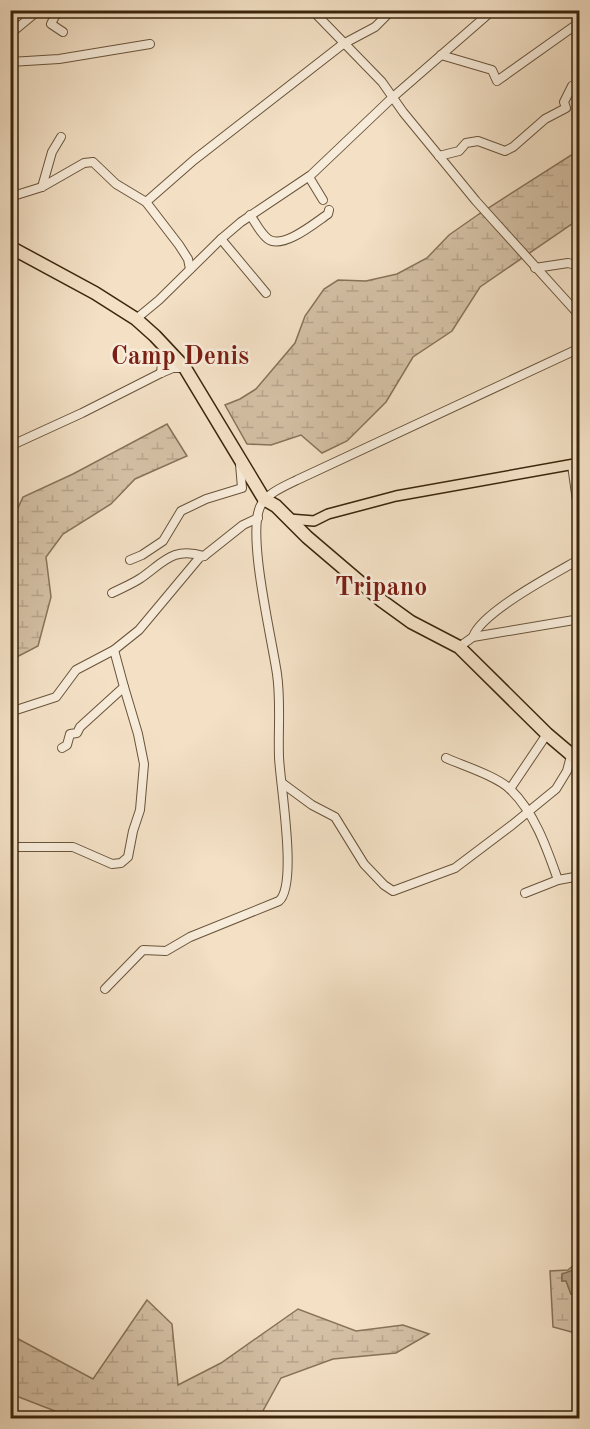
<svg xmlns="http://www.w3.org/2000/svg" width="590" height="1429" font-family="'Old Standard TT',serif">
  <defs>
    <pattern id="wetland-marsh" width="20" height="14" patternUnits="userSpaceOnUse" patternTransform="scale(1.5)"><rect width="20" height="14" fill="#d4c0a5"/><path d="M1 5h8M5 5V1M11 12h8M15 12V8" fill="none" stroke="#b7a58d"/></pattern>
  </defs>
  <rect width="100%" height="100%" fill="#f3e0c5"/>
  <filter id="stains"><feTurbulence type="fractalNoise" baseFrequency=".00333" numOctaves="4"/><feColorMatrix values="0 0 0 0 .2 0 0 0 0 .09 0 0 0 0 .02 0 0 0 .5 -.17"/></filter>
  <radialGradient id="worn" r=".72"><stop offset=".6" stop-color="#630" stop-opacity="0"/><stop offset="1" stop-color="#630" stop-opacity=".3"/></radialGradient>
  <g fill="url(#wetland-marsh)" stroke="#887258" stroke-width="1.5">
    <path d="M579 150V219L480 287 452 331 413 357 386 402 347 441 322 453 301 435 271 445 247 444 225 405 240 399 256 389 295 343 305 316 324 289 338 280 366 281 397 274 427 258 449 235 479 214Z"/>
    <path d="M167 424 187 456 135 479 111 504 63 534 46 557 51 597 38 646 11 660V523L23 497 73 474Z"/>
    <path d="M579 1263V1268L562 1275V1281L566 1280 571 1294 579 1292V1334L553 1327 550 1271 568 1270 575 1264Z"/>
    <path d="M147 1300 172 1324 178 1385 221 1363 298 1309 356 1331 403 1325 429 1334 396 1353 333 1359 281 1378 259 1418H73L11 1394V1335L93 1379Z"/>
  </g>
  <path fill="#b4a086" stroke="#846f55" stroke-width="1.5" d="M579 1268V1292L571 1294 566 1281H562V1274Z"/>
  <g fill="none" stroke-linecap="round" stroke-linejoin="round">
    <g stroke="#69543a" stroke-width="10">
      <g id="minor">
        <path d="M62 10 55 16 51 24 63 32"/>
        <path d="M312 10 382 82 403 112 476 201 580 316"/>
        <path d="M10 34 39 10"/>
        <path d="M441 55 492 70 497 81 580 22"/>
        <path d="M10 62 59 59 150 44"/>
        <path d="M439 156 459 151 466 143 478 141 505 151 513 147 545 119 566 108 564 102 572 86 580 91"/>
        <path d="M309 177 323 200"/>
        <path d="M42 187 52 152 61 137"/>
        <path d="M10 197 42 187 84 163 93 162 116 184 146 202 179 245 188 259 190 269"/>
        <path d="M146 202 194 160 239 125 343 44 375 27 392 10"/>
        <path d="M250 215C256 223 260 233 268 239 283 250 316 222 328 214L329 210"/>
        <path d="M221 239 266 293"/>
        <path d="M535 268 568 263 580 266"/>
        <path d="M136 319 159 300 221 239 241 222 311 175 393 97 493 10"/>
        <path d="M161 373 162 363 168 350"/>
        <path d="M10 446 82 413 161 373 173 368H185"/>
        <path d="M572 465 578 508"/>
        <path d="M130 560 142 555 163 541 181 511 206 499 242 488 240 464"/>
        <path d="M112 593C122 588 132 584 141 578 165 561 173 547 204 556L243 525 258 518"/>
        <path d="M473 637C481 612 556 573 580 559"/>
        <path d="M459 647 473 637 580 619"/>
        <path d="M10 712 56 697 76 670 114 650 139 630 200 557 204 556"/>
        <path d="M62 748 67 745 70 734 77 733 80 727 124 687 114 650"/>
        <path d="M446 758C464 766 496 776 510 789 535 813 547 849 558 880"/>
        <path d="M282 783 312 805 335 817 364 864 384 885 393 891 455 868 512 825 556 789 567 771 571 756"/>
        <path d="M510 789 547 734"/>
        <path d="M10 847H73L112 864 121 863 128 857 133 831 140 810 144 764 138 734 124 687"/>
        <path d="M525 893 558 880 580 876"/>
        <path d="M105 989 143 950 166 951 190 937 279 901C298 885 280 784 279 757 278 730 281 701 277 674 272 639 247 536 260 507 265 494 285 486 297 480L580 348"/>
      </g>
    </g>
    <g stroke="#3b250b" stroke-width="12">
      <path id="major" d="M289 519 314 521 328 514 396 496 580 463"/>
    </g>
    <g stroke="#3b250b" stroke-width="15">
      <path id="highway" d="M10 247 95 293 136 319 155 336 185 368 264 499 276 506 307 537 382 601 411 622 459 647 547 734 580 762"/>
    </g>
    <use href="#minor" stroke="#f7ebd9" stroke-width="8"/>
    <use href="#major" stroke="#f3e0c5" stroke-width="9"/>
    <use href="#highway" stroke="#f3e0c5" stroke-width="12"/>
  </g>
  <g text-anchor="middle" stroke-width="5" stroke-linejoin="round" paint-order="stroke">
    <g font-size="26" font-weight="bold" fill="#7a1f14" stroke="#f7ebd9">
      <text x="180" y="364">Camp Denis</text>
      <text x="381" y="595">Tripano</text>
    </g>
  </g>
  <rect width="590" height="1429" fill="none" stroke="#f3e0c5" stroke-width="36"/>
  <rect x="12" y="12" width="566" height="1405" fill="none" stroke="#3b250b" stroke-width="3"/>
  <rect x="18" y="18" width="554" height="1393" fill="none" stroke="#3b250b" stroke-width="1.5"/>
  <rect width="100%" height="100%" filter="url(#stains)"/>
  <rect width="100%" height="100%" fill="url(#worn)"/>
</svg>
